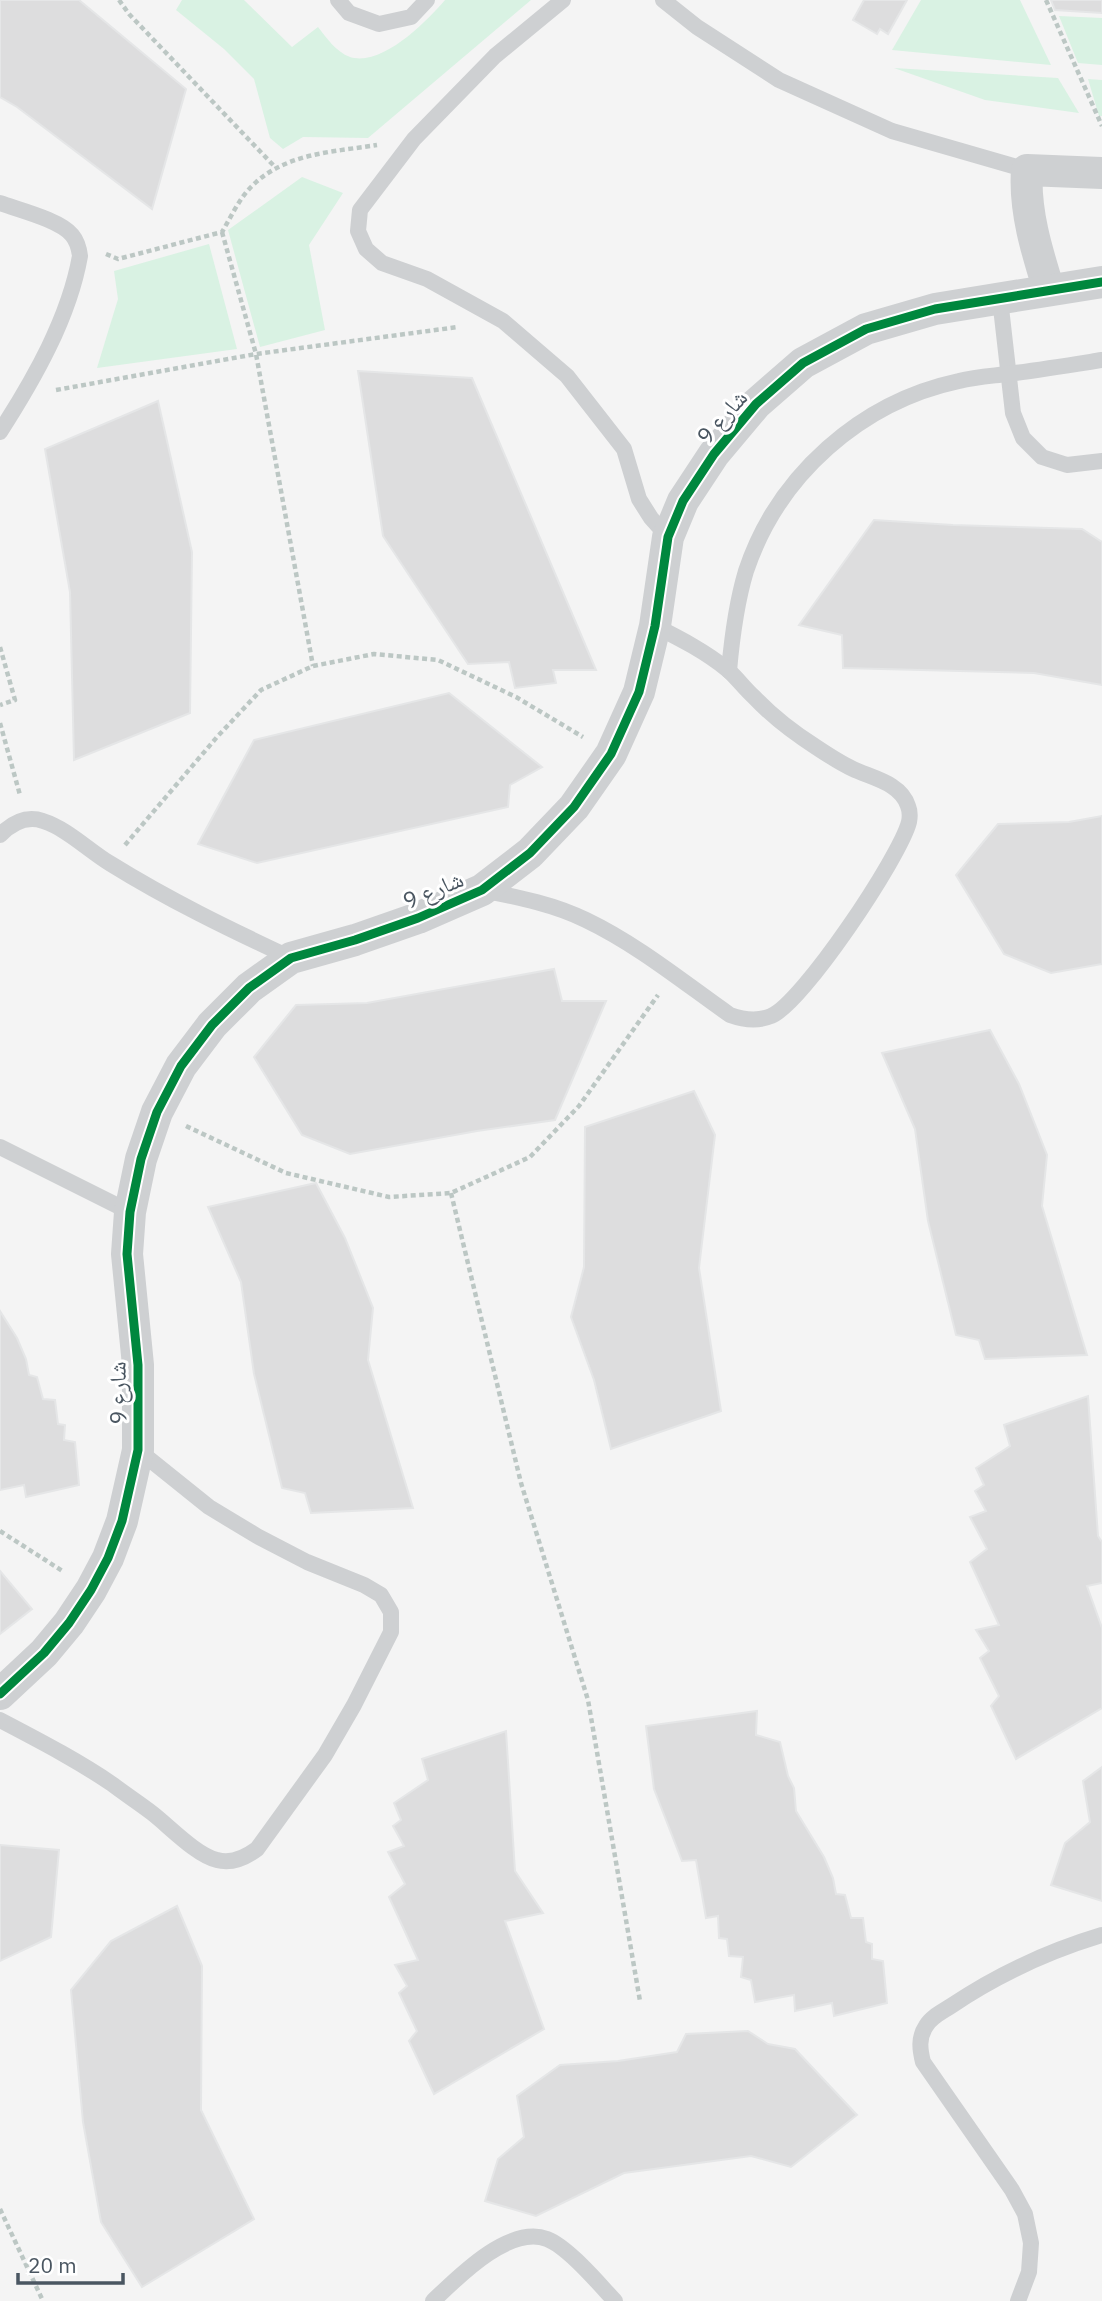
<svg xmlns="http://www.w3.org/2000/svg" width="1102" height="2301" viewBox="0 0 1102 2301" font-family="'IBM Plex Sans','Noto Naskh Arabic',sans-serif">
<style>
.green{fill:#d9f2e3}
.building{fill:#ddddde;stroke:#e5e6e7;stroke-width:2}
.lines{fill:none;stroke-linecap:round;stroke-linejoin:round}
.path{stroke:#bcc7c4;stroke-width:4.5;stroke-dasharray:5 3.5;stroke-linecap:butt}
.service{stroke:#ced0d2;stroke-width:16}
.minor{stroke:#ced0d2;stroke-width:32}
.cycleway-casing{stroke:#fff;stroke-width:13}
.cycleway{stroke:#00873e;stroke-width:9}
.labels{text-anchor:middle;stroke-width:6;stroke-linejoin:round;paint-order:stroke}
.street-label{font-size:23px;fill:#4a5661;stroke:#fff}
</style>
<rect width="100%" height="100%" fill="#f4f4f4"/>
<g class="green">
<path d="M182,0h62l48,47 26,-20c8,10 18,25 32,30 32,10 76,-35 95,-57h86l-163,138 -65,-1 -20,12 -13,-11 -16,-59 -30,-30 -48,-39z"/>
<polygon points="921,0 1020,0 1051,65 892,50"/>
<polygon points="1059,16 1102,18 1102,65 1078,63"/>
<polygon points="894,68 1058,78 1079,113 985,100"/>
<polygon points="1088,79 1102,80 1102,116 1099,116"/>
<polygon points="302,177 343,193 309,245 325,330 260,347 228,230"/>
<polygon points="209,244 237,349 97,368 118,299 114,271"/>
</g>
<g class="building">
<polygon points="0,0 79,0 186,89 152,209 17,107 0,97"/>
<polygon points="864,0 907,0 888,34 880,29 877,34 853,20"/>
<polygon points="1051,0 1102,0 1102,13 1055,10"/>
<polygon points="358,371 472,378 596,670 553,670 556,683 515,688 509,662 468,664 383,536"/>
<polygon points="158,401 192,552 190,713 74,760 70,592 45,449"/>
<polygon points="874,520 953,525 1082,529 1102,542 1102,685 1034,673 843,668 842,635 799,625"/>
<polygon points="449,693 542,767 510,785 508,807 257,863 198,844 254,740"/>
<polygon points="1102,816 1102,964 1051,973 1004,954 956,875 998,824 1069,822"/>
<polygon points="554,969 562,1001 606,1001 555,1120 477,1131 350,1154 302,1135 254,1057 296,1005 367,1003"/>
<polygon points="990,1030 1019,1084 1047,1155 1042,1206 1087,1355 985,1359 979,1340 956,1335 928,1221 915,1129 882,1053"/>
<polygon points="694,1091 715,1135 699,1268 721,1411 611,1449 594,1380 571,1317 584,1267 585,1127"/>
<polygon points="316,1183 345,1238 373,1308 368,1360 413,1508 311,1513 305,1493 282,1488 254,1374 241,1282 208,1207"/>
<polygon points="0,1311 17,1338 26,1359 29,1375 37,1377 43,1399 55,1400 58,1424 65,1425 64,1440 75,1442 79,1485 26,1497 24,1485 0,1490"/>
<polygon points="1088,1396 1098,1536 1102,1542 1102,1583 1087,1586 1102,1628 1102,1708 1016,1759 991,1706 999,1696 980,1658 989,1651 976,1630 999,1625 970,1562 987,1549 970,1517 986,1511 975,1491 984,1485 976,1468 1010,1446 1004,1425"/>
<polygon points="0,1571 32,1609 0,1634"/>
<polygon points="757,1711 756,1735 780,1742 788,1776 794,1788 796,1811 824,1857 833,1878 836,1894 845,1895 851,1918 863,1918 866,1942 872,1944 872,1959 883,1961 887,2003 834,2016 832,2003 795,2011 794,1995 755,2002 751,1980 741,1977 743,1957 729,1956 727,1939 719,1938 718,1916 706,1918 696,1860 682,1861 654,1789 646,1726"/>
<polygon points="506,1731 515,1871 543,1913 505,1921 544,2029 434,2094 409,2041 417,2031 399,1993 407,1986 395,1965 418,1960 389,1897 405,1884 388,1852 404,1846 393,1826 401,1820 394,1803 428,1780 422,1759"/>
<polygon points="1102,1767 1102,1901 1051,1885 1065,1843 1090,1822 1083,1781"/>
<polygon points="0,1845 59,1850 51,1937 0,1961"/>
<polygon points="177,1906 202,1966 201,2110 254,2219 142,2287 101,2222 83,2122 71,1990 111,1941"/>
<polygon points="748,2031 768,2044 795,2049 857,2115 791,2167 751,2156 624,2173 536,2216 485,2201 498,2159 524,2137 517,2096 560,2065 618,2061 677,2052 686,2034"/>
</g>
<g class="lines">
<g class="path">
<polyline points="119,0 129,14 275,167"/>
<polyline points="1046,0 1102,126"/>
<polyline points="222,232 256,354 313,666"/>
<path d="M106,254l12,5 104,-27c9,-15 17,-33 29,-45 33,-34 82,-35 126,-42"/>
<polyline points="56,390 256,354 458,327"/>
<polyline points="0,647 15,700 0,705"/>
<polyline points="0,723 20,795"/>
<polyline points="125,845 217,737 261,690 313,666 374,654 438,660 516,697 583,737"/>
<polyline points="186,1126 286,1173 389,1197 451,1193 530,1157 579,1106 658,995"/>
<polyline points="451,1193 521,1483 588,1700 640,2001"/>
<polyline points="0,1531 64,1572"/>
<polyline points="0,2209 43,2301"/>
</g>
<g class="service">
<polyline points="338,0 349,13 379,24 411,17 427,0"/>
<polyline points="563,0 495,56 414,139 360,210 358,231 366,249 382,263 427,279 503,321 567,376 624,449 639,499 651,518 668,537"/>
<polyline points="663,0 697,27 779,80 892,131 1027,170"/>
<path d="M0,203c19,7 60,17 72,32 5,6 7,13 8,21 -11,62 -46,123 -80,176"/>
<polyline points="1000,299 1013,413 1023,438 1042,457 1067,465 1102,461"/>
<path d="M729,671c3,-34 7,-67 17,-100 32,-96 115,-169 213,-190 16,-4 32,-5 48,-7 32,-4 63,-9 95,-14"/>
<path d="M0,835c12,-12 26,-20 43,-14 25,8 46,30 68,43 58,36 118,65 180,94"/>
<path d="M482,890c35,7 72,14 104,30 52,25 97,62 144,95 14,5 27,7 41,1 31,-12 129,-159 138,-194 1,-5 1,-11 -1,-16 -7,-23 -36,-28 -55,-37 -13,-6 -25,-14 -37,-22 -22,-14 -44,-31 -62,-50 -9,-8 -17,-19 -26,-27 -22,-18 -47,-31 -73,-44"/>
<polyline points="0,1147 130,1212"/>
<path d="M0,1720c38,20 77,40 112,64 13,10 27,19 40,29 17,13 44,42 65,47 15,4 28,-2 40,-11l68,-94 29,-50 37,-73v-20l-10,-17 -17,-10 -57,-23 -50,-26 -48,-29 -71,-57"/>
<path d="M433,2301c26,-25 76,-76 114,-62 21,8 52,45 68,62"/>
<path d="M1018,2301l11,-29 2,-29 -6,-29 -13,-24 -89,-128c-3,-12 -5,-24 3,-36 5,-9 16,-14 25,-20 46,-31 98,-55 151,-71"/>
</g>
<g class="minor">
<path d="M1049,290c-12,-38 -25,-80 -22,-120l75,3"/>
<polyline points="0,1694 44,1653 69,1623 91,1590 108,1558 122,1521 138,1450 138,1365 127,1254 130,1212 141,1159 157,1112 181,1066 212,1025 249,988 291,958 355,940 418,918 482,890 530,853 574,807 611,754 639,692 655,626 668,537 683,501 714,454 756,404 803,363 866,329 935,309 1102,282"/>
</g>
<defs>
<polyline id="cycleway" points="0,1694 44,1653 69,1623 91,1590 108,1558 122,1521 138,1450 138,1365 127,1254 130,1212 141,1159 157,1112 181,1066 212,1025 249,988 291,958 355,940 418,918 482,890 530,853 574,807 611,754 639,692 655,626 668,537 683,501 714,454 756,404 803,363 866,329 935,309 1102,282"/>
</defs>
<use href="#cycleway" class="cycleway-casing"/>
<use href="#cycleway" class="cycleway"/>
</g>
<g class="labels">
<g class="street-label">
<text transform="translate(722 417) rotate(-49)" y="8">شارع 9</text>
<text transform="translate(433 890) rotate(-23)" y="8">شارع 9</text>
<text transform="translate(118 1393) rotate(-91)" y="8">شارع 9</text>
</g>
</g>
<path d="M18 2273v10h105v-10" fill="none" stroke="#4a5661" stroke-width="3.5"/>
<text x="28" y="2273" font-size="21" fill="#4a5661" stroke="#ffffff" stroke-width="5" paint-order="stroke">20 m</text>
</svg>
